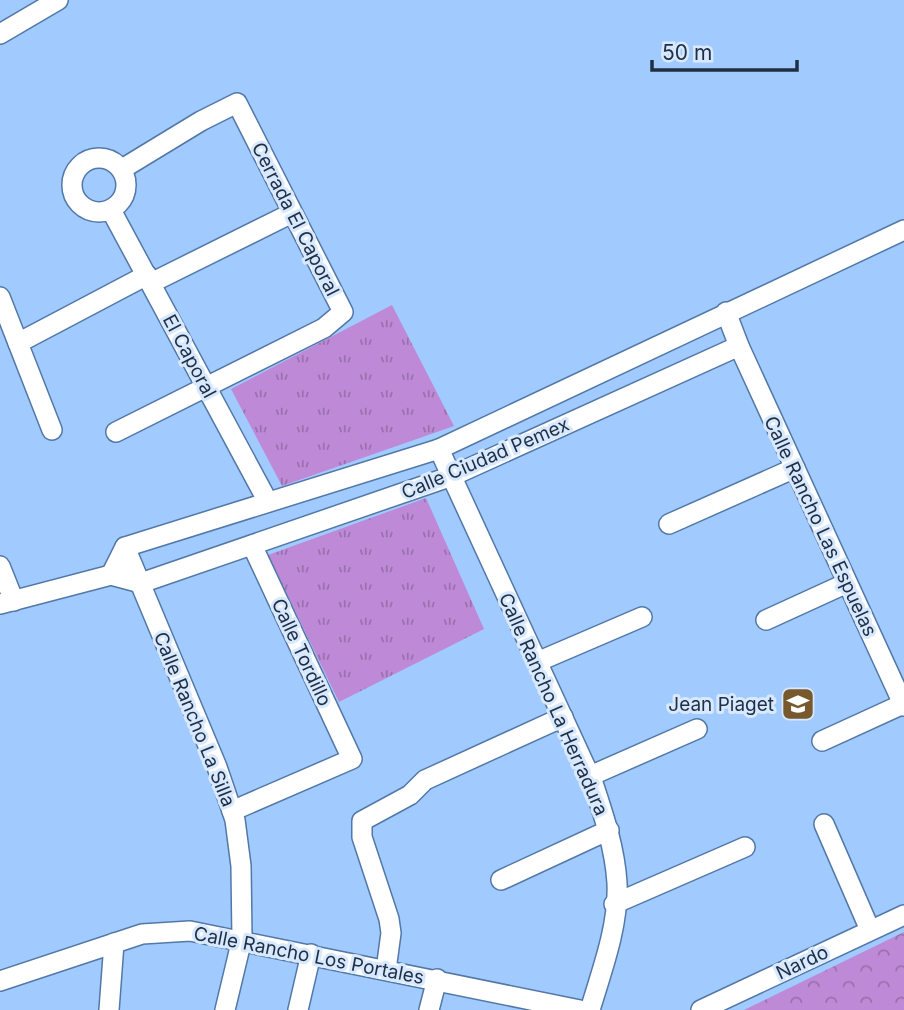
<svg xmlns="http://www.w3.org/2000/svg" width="904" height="1010" viewBox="0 0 904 1010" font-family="Inter,sans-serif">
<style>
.grass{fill:url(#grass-tufts)}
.park{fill:url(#park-crowns)}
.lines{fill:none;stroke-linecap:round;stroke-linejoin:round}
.minor-casing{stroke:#5278a8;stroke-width:22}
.minor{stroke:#fff;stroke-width:19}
.labels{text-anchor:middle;stroke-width:6;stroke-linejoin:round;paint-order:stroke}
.street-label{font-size:19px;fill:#1f2f43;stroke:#d8e9ff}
.poi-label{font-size:19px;fill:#1f2f43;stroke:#d8e9ff;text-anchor:end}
</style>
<defs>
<pattern id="grass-tufts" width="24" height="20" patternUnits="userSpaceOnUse" patternTransform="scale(1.75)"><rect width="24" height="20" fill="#be89d6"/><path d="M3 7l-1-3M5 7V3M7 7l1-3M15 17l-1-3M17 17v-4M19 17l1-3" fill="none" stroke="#9a70af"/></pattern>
<pattern id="park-crowns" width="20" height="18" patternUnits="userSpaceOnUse" patternTransform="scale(1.75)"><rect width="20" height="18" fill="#be89d6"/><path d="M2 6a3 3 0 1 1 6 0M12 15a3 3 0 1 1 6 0" fill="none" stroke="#9a70af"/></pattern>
</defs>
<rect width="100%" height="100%" fill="#a1cafe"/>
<g class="grass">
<polygon points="392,305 454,426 282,486 231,389"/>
<polygon points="426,498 484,629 339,702 268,555"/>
</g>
<polygon class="park" points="904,932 904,1010 744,1010"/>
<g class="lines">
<defs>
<g id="minor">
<polyline points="0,34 58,0"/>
<circle cx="99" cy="185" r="27"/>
<polyline points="111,210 268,502"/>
<polyline points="151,283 292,213"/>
<polyline points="0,297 52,430"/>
<polyline points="726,312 739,346 904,706"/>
<polyline points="18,343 147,275"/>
<polyline points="116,432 324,328 343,312 237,103 201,121 122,169"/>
<path d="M439,449l154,334c11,33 22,66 24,100 2,42 -15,87 -27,127"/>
<polyline points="669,524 795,468"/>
<polyline points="125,547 217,767 235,820 241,866 242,939 225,1010"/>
<polyline points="0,566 14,601"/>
<polyline points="111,575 125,547 439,449 904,230"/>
<polyline points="0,604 111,575 141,583 452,476 739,346"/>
<polyline points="766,620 847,583"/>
<polyline points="537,662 642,617"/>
<polyline points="822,741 903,704"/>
<polyline points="590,776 697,729"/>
<polyline points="232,811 352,759 252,545"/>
<polyline points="824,824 870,930"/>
<polyline points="501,880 609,830"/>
<polyline points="614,904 745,847"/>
<polyline points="386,970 391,933 389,919 362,837 362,821 410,795 425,780 563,717"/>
<polyline points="0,981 142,934 190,931 580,1010"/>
<polyline points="109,1010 114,943"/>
<polyline points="298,1010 311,954"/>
<polyline points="429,1010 437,979"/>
<polyline points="701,1010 904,915"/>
</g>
</defs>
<use href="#minor" class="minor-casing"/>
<use href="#minor" class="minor"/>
</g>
<defs>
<symbol id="school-square" viewBox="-11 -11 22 22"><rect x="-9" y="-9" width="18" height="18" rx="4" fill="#77592d" stroke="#d8e9ff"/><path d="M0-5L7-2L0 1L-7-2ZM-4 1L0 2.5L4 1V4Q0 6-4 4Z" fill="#fff"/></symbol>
</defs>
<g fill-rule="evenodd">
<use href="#school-square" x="779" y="685" width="38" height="38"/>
</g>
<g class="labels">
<g class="street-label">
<text transform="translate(296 219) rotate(63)" y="7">Cerrada El Caporal</text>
<text transform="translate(190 356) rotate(62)" y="7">El Caporal</text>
<text transform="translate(485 458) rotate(-23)" y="7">Calle Ciudad Pemex</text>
<text transform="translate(821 526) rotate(65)" y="7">Calle Rancho Las Espuelas</text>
<text transform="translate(302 652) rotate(65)" y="7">Calle Tordillo</text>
<text transform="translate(554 704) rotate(66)" y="7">Calle Rancho La Herradura</text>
<text transform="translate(195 719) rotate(68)" y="7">Calle Rancho La Silla</text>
<text transform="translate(309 955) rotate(11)" y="7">Calle Rancho Los Portales</text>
<text transform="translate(802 962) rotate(-25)" y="7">Nardo</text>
</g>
<g class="poi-label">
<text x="774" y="711">Jean Piaget</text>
</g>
</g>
<path d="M652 60v10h145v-10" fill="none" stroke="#1f2f43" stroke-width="3.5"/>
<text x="662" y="60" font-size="21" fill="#1f2f43" stroke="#d8e9ff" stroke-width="5" paint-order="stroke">50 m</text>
</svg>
